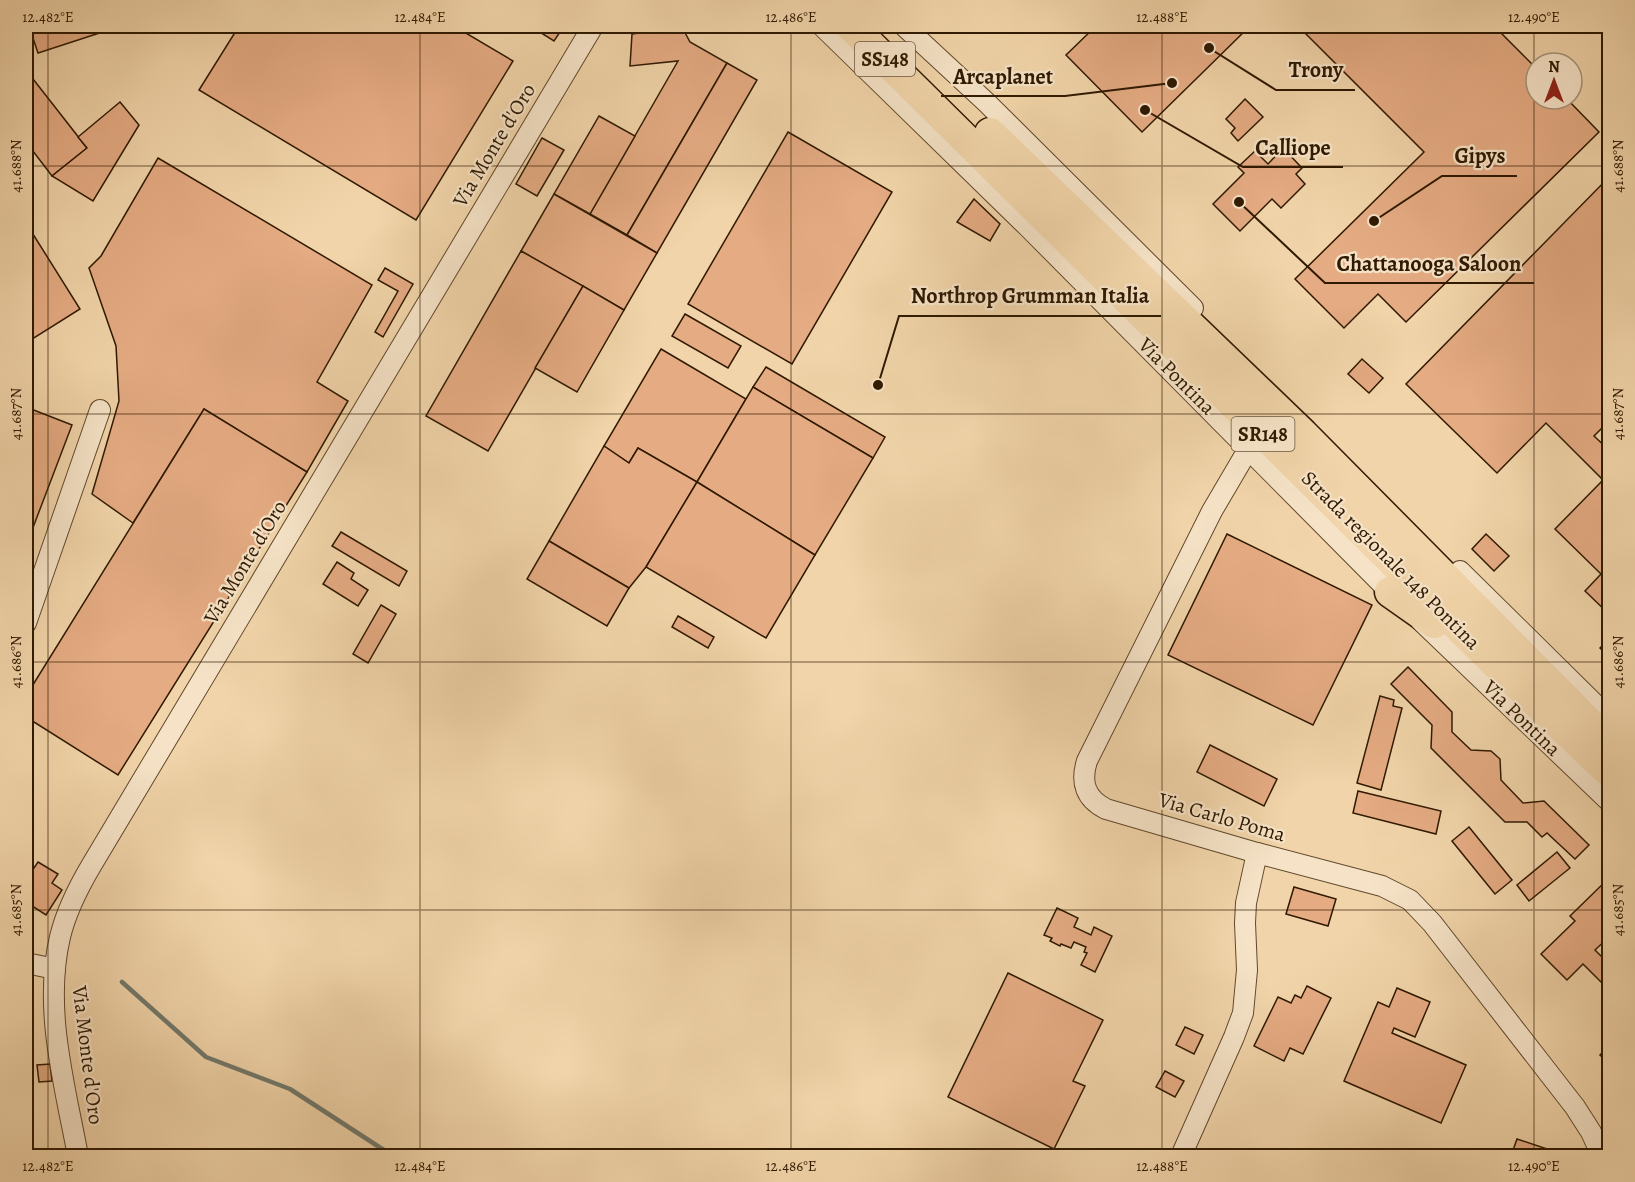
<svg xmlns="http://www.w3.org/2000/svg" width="1635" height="1182" viewBox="0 0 1635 1182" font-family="Alegreya,serif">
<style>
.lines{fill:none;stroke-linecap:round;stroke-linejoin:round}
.stream{stroke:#71786b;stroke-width:4.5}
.building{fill:#e5ab83;stroke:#2f1901;stroke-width:1.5}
.minor-casing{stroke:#60482b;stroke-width:22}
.highway-casing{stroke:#2f1901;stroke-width:33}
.minor{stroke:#f6e3c7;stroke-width:20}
.highway{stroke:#f1d4a9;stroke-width:30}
.ticks{fill:none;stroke:#2f1901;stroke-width:1.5;stroke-opacity:0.45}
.labels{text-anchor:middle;stroke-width:4.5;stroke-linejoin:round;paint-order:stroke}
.shield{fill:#f6e3c7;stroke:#6b563c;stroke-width:1.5}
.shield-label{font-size:20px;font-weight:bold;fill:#2f1901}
.street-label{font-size:21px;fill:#2f1901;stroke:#f6e3c7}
.leader{fill:none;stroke:#2f1901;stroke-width:2}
.callout-dot{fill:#2f1901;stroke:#f6e3c7;stroke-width:2}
.callout-label{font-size:22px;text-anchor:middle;font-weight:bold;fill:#2f1901;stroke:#f6e3c7;stroke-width:4.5;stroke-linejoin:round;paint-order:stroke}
.neatline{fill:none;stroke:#2f1901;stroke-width:2}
.ticks-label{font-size:15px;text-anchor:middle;fill:#2f1901}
</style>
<rect width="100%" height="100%" fill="#f1d4a9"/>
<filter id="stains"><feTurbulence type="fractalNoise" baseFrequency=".00333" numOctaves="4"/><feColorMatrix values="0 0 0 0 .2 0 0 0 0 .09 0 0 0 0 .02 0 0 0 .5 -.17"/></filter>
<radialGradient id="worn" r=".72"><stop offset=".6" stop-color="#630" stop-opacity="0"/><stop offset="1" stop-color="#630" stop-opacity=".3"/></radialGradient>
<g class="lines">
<polyline class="stream" points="122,982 206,1057 290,1089 393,1156"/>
</g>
<g class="building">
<polygon points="29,26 121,26 38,53"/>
<polygon points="239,26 454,26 513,61 416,220 199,90"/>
<polygon points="530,26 564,26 554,41"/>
<polygon points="1096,26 1250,26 1142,132 1066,55"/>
<polygon points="1298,26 1494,26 1536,68 1536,99 1567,99 1599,132 1406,322 1378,294 1344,328 1295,279 1424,152"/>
<polygon points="682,27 690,42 727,63 627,235 590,214 678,61 630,66 632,34"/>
<polygon points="727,63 757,80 657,253 627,235"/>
<polygon points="26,70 87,148 52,176 26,142"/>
<polygon points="1245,99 1263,117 1238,141 1231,133 1235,128 1226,119"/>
<polygon points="120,102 139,125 93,201 52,176 87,148 78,137"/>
<polygon points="599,116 635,136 590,214 554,194"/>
<polygon points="788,132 892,192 792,364 688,304"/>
<polygon points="542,138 564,150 537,196 516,184"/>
<polygon points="1283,148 1302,168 1296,174 1305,184 1281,208 1272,199 1240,231 1213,204 1244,173 1238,167 1255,151 1268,164"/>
<polygon points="158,158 372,285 317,382 348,401 307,472 204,409 133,523 92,494 119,401 116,346 89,268 101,256"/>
<polygon points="1610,176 1610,420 1594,436 1610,451 1610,615 1585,591 1601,574 1555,529 1603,480 1546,423 1497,473 1406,384"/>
<polygon points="554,194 657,253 624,310 521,251"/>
<polygon points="974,199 1000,224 990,241 957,222"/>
<polygon points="26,223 80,309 26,343"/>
<polygon points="521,251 583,286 488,451 426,416"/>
<polygon points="385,268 413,284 383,337 375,332 398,291 378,280"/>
<polygon points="583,286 624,310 577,392 535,368"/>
<polygon points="685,314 741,346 728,368 672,336"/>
<polygon points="661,349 746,399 697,482 638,448 629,463 604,446"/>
<polygon points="1362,359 1383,378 1369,393 1348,374"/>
<polygon points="766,367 885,437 873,458 753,387"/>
<polygon points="753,387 873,458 815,555 697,482"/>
<polygon points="26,407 72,425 26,546"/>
<polygon points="204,409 307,472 118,775 26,717 26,696"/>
<polygon points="604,446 629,463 638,448 697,482 646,567 629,588 549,541"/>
<polygon points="697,482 815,555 766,638 646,567"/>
<polygon points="341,532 407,571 399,586 332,546"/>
<polygon points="1227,534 1372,605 1313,725 1168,655"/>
<polygon points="1486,534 1509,556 1494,571 1472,549"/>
<polygon points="549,541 629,588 607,626 527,579"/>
<polygon points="337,562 354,573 351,579 368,590 358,606 323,584"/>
<polygon points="381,605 396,614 368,663 353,654"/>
<polygon points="678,616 714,637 708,648 672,627"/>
<polygon points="1610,638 1610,658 1600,648"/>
<polygon points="1408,667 1452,712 1452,732 1471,750 1491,751 1500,759 1501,780 1523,803 1544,801 1589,845 1575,859 1547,833 1542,837 1527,822 1505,822 1431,748 1432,725 1391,684"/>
<polygon points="1380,696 1394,700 1393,706 1402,708 1381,790 1357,783"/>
<polygon points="1210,745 1277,779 1264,806 1197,772"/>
<polygon points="1358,791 1441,811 1436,834 1353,813"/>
<polygon points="1469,827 1512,880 1495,894 1452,841"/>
<polygon points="1557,852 1570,868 1529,901 1517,885"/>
<polygon points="38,862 58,874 52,883 62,890 46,915 26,902 26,867 32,871"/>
<polygon points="1610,877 1610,936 1595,950 1603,958 1605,956 1610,961 1610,991 1583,964 1567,980 1541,954 1575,921 1570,916"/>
<polygon points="1294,887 1336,899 1328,926 1286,914"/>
<polygon points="1057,908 1078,918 1074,927 1091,935 1094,927 1112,936 1095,972 1081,965 1087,953 1084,952 1086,947 1074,942 1071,948 1061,944 1060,946 1050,941 1052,938 1044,935"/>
<polygon points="1008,973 1103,1020 1073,1081 1085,1086 1054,1149 948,1097"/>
<polygon points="1307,986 1331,998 1303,1054 1290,1048 1284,1061 1254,1046 1278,997 1291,1003 1295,995 1301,998"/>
<polygon points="1397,988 1430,1002 1415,1037 1394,1028 1392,1033 1466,1065 1441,1123 1344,1081 1378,1002 1389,1007"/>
<polygon points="1185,1027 1203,1035 1194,1054 1176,1045"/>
<polygon points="1610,1045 1610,1065 1600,1055"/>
<polygon points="50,1064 52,1081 39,1082 37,1065"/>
<polygon points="1165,1071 1184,1081 1175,1097 1156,1087"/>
<polygon points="1517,1139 1568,1156 1511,1156"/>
</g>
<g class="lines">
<defs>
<g id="minor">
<polyline points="822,26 1029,228 1398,600"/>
<polyline points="904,26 987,103 1193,308"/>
<path d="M1249,448l-37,63 -125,250c-7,22 -1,38 19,48l151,44 125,33 28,14 22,23 143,184 16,25 11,24"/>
<polyline points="1460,571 1610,719"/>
<polyline points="1420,620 1610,802"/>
<polyline points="26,623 100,410"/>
<polyline points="26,963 55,969"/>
<path d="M78,1156c-13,-70 -35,-147 -18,-219 6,-25 18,-49 31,-71l502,-840"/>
<polyline points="1181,1156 1234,1037 1243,1013 1247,970 1245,923 1246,903 1257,853"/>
</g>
<g id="highway">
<polyline points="851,26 1505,673 1610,773"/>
<polyline points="990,133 1303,434 1610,744"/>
<polyline points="1390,592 1434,623"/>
</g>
</defs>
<use href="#minor" class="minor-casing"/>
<use href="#highway" class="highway-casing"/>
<use href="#minor" class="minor"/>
<use href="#highway" class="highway"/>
</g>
<path class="ticks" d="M48,26v1130M420,26v1130M791,26v1130M1162,26v1130M1534,26v1130M26,166h1584M26,414h1584M26,662h1584M26,910h1584"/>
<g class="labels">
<g class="shield">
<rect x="855" y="42" width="60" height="34" rx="4.5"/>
<rect x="1231.5" y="417" width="63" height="34" rx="4.5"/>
</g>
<g class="shield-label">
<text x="885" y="66">SS148</text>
<text x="1263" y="441">SR148</text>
</g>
<g class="street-label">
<text transform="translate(494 145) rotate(-59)" y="7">Via Monte d'Oro</text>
<text transform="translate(1177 376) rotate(45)" y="7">Via Pontina</text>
<text transform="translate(1391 560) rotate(45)" y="7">Strada regionale 148 Pontina</text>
<text transform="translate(245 562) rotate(-59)" y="7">Via Monte d'Oro</text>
<text transform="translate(1522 718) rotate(44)" y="7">Via Pontina</text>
<text transform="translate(1222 817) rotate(16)" y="7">Via Carlo Poma</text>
<text transform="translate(88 1055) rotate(83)" y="7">Via Monte d'Oro</text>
</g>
</g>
<path class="leader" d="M1209 48L1276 90H1355M1172 83L1065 96H941M1145 110L1243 167H1343M1374 221L1442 176H1517M1239 202L1325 283H1534M878 385L899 316H1161"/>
<g class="callout-dot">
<circle cx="1209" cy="48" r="6"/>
<circle cx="1172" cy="83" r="6"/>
<circle cx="1145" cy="110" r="6"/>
<circle cx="1374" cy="221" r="6"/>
<circle cx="1239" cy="202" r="6"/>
<circle cx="878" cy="385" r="6"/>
</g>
<g class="callout-label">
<text x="1316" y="77">Trony</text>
<text x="1003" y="84">Arcaplanet</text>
<text x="1293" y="155">Calliope</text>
<text x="1480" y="163">Gipys</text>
<text x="1429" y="271">Chattanooga Saloon</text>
<text x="1030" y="303">Northrop Grumman Italia</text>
</g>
<rect width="1635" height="1182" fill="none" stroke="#f1d4a9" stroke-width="66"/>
<g transform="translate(1554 81)"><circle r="28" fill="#f6e3c7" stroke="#a69278" stroke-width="1.5"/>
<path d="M0-4.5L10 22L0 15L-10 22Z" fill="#8f2418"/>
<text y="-9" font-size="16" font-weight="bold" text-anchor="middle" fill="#2f1901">N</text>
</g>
<rect x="33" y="33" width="1569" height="1116" class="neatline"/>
<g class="ticks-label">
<text x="48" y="22">12.482°E</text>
<text x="420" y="22">12.484°E</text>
<text x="791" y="22">12.486°E</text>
<text x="1162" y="22">12.488°E</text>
<text x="1534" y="22">12.490°E</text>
<text transform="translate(16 166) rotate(-90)" y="5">41.688°N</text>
<text transform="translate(1618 166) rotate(-90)" y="5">41.688°N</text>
<text transform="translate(16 414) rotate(-90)" y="5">41.687°N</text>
<text transform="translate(1618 414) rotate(-90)" y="5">41.687°N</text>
<text transform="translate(16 662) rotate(-90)" y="5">41.686°N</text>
<text transform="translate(1618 662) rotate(-90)" y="5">41.686°N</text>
<text transform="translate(16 910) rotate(-90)" y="5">41.685°N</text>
<text transform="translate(1618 910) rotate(-90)" y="5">41.685°N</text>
<text x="48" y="1171">12.482°E</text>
<text x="420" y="1171">12.484°E</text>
<text x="791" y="1171">12.486°E</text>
<text x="1162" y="1171">12.488°E</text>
<text x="1534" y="1171">12.490°E</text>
</g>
<rect width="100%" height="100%" filter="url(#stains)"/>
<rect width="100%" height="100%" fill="url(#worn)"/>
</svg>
